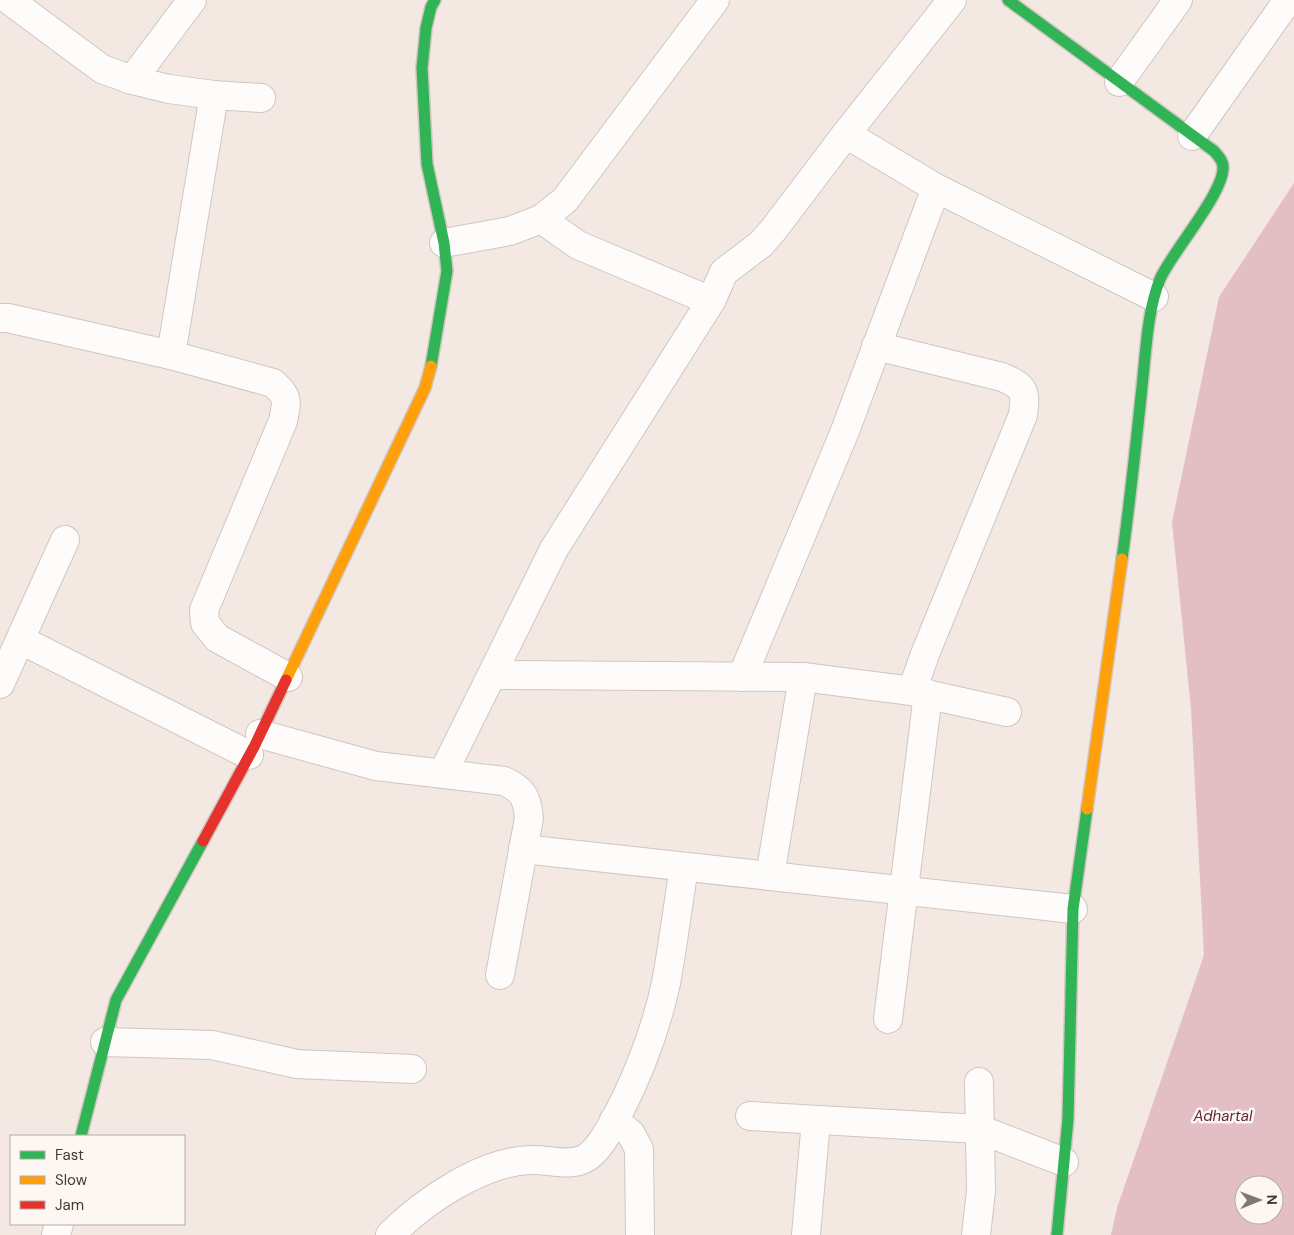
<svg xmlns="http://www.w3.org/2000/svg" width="1294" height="1235" viewBox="0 0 1294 1235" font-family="'DM Sans',sans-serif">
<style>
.water{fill:#e3bfc5;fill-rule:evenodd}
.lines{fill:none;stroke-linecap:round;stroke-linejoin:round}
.street-casing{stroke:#d0c6c0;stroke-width:30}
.fast-casing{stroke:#d0c6c0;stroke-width:14}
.slow-casing{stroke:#d0c6c0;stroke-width:14}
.jam-casing{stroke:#d0c6c0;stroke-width:14}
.street{stroke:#fdfcfb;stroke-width:28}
.fast{stroke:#30b455;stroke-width:11}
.slow{stroke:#ff9f0a;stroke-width:11}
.jam{stroke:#e5322d;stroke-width:11}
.labels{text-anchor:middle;stroke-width:5;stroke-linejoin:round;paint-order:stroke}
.water-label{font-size:15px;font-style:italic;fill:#5f2538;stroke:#fdf7f4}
</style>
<rect width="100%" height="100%" fill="#f4e8e2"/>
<path class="water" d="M1294,183v1052h-183l6,-27 87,-253 -13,-246 -19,-187 47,-225zM1244,1185h30v30h-30z"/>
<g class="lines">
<defs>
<g id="street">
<polyline points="9,0 102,69 132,80 169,89 214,95 261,98"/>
<polyline points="132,80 192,0"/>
<polyline points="1119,82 1178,0"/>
<polyline points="846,134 936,188 1154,297"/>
<polyline points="1192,136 1288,0"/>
<polyline points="541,219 578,245 711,301"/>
<polyline points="444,243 510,231 541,219 565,200 715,0"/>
<path d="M0,318h8l163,37 102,28c16,14 14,18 10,38l-79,189 1,13 12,15 71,39"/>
<path d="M876,346l126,31c23,10 24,14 21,38l-98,239 -13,37"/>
<polyline points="171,355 214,95"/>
<polyline points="21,640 249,755"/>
<polyline points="492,675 803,677 912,691 1007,712"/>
<polyline points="742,677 845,431 936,188"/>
<polyline points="0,684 65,540"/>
<path d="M260,734l116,32 128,15c19,9 23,16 25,37l-29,157"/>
<polyline points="443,773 554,549 711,301 724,272 761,244 774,229 846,134 952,0"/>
<polyline points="523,849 1073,909"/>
<polyline points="770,876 803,677"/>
<polyline points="888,1019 928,694"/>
<polyline points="105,1042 212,1045 297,1064 412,1069"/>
<polyline points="750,1116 979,1129 1064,1162"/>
<polyline points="614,1120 631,1134 639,1149 640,1235"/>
<polyline points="56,1235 59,1224"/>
<path d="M390,1235c33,-33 92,-74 141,-75 16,-1 37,7 53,-1 14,-7 24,-27 32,-41 22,-42 40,-89 50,-135 7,-38 12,-78 18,-116"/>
<polyline points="806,1235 816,1120"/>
<polyline points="976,1235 981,1191 979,1082"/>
</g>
<g id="fast">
<path d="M1008,0l206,151c4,5 9,9 9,16 1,26 -51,85 -63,112 -13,33 -14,72 -18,108 -6,57 -12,115 -20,172"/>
<polyline points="431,366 447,271 444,243 427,164 422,68 426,28 431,7 435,0"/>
<polyline points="81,1136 116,1000 203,841"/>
<polyline points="1057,1235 1068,1119 1073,909 1087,809"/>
</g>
<g id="slow">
<polyline points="286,680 425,388 431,366"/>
<polyline points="1087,809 1122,559"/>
</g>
<polyline id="jam" points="203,841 255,745 286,680"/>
</defs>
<use href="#street" class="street-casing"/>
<use href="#fast" class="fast-casing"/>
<use href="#slow" class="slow-casing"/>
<use href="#jam" class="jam-casing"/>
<use href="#street" class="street"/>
<use href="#fast" class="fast"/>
<use href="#slow" class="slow"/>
<use href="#jam" class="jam"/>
</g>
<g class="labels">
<g class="water-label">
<text x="1223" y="1121">Adhartal</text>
</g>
</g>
<rect x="10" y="1135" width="175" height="90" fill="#fdf7f4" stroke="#b3aba7"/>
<rect x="20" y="1151" width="25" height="8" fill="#30b455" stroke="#b3aba7"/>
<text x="55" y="1160" font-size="15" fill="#443a34">Fast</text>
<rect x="20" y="1176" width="25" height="8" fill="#ff9f0a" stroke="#b3aba7"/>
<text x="55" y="1185" font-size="15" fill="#443a34">Slow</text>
<rect x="20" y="1201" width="25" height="8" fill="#e5322d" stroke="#b3aba7"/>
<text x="55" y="1210" font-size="15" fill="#443a34">Jam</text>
<g transform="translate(1259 1200) rotate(89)"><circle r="24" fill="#fdf7f4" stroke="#b3aba7"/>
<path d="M0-4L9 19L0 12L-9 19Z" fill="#827771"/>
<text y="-8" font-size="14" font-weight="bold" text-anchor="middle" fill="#443a34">N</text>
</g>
</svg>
